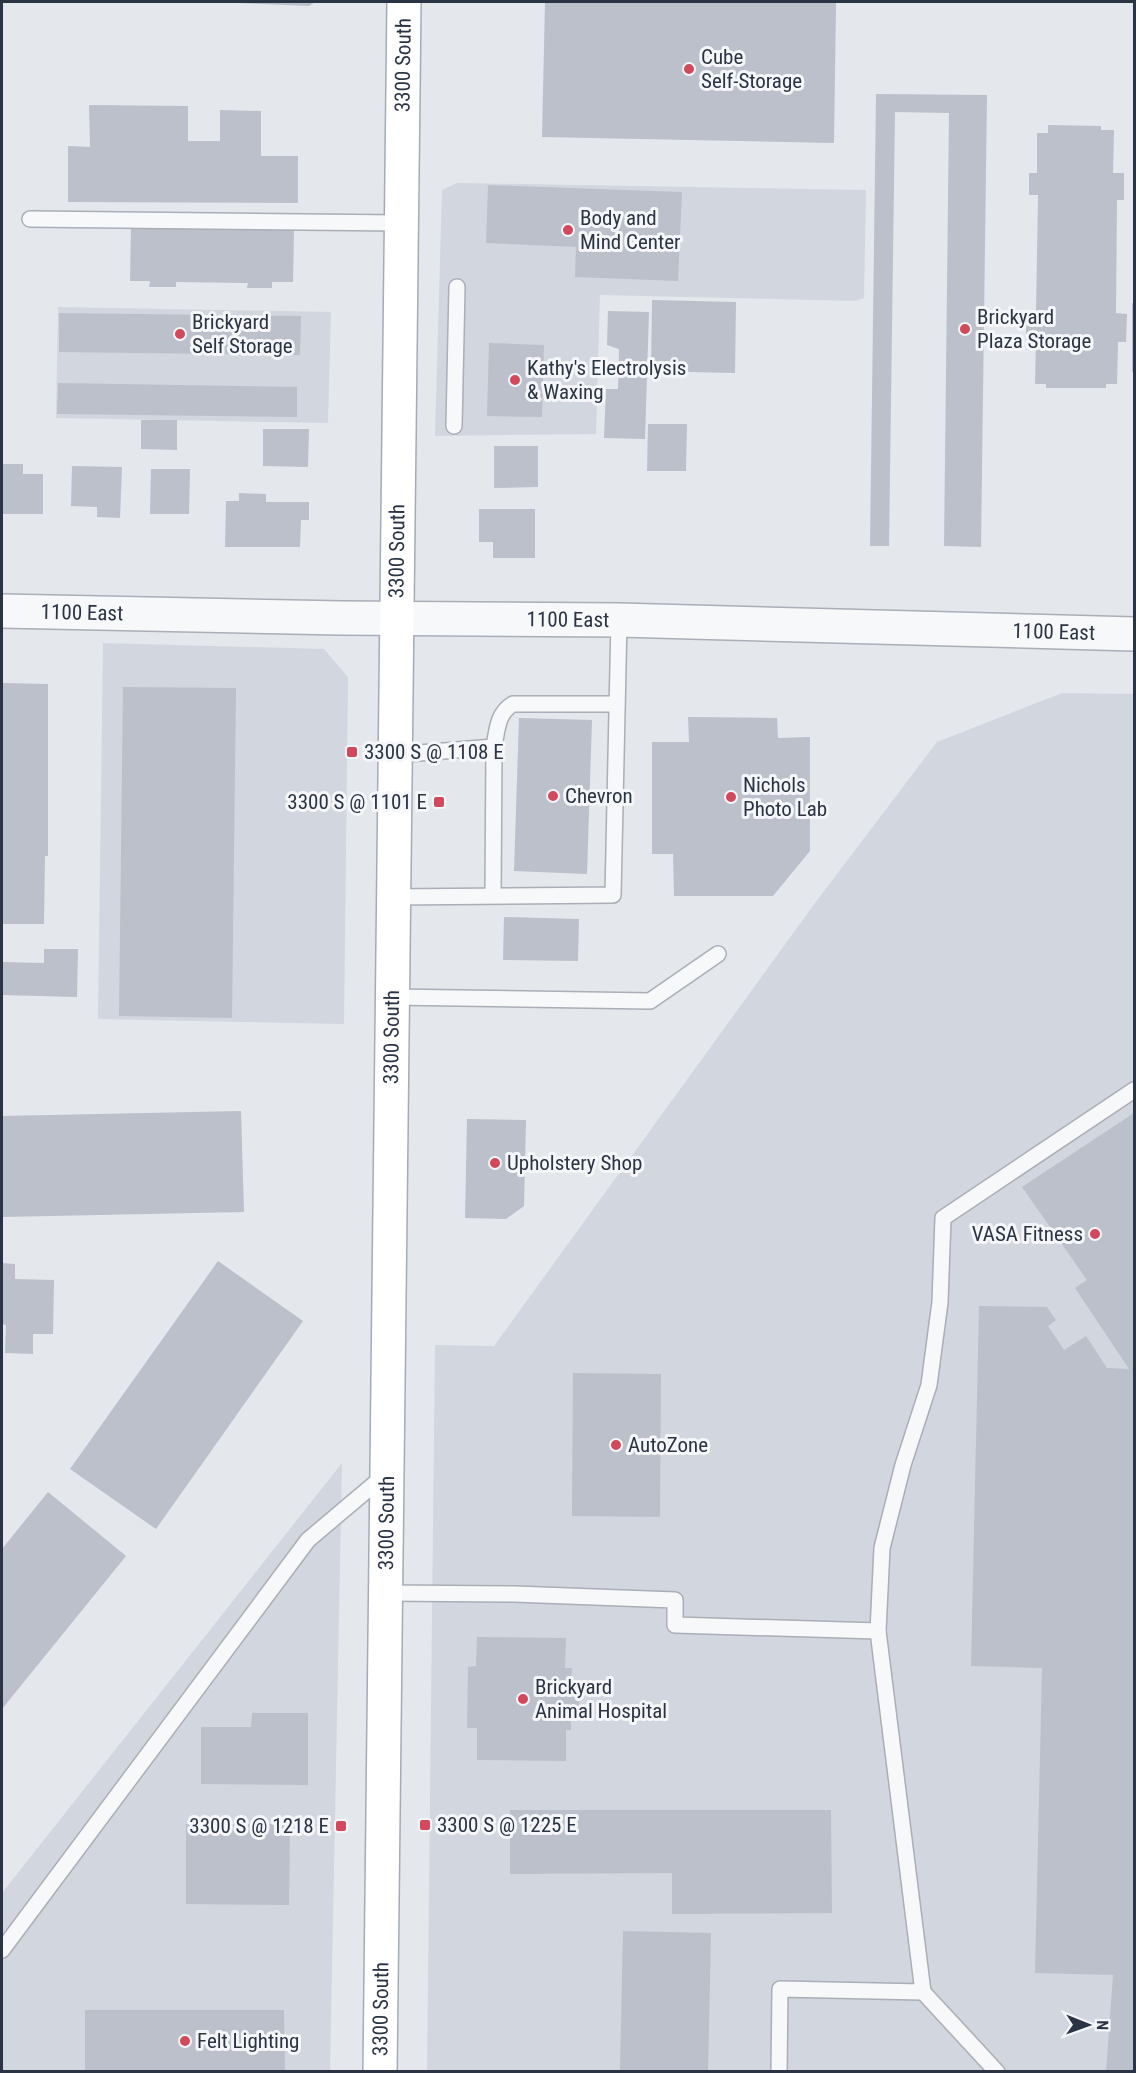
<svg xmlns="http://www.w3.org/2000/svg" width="1136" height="2073" viewBox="0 0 1136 2073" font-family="'Roboto Condensed',sans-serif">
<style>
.built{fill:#d2d6de}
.building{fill:#bbc0ca}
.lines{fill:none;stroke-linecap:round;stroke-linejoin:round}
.service-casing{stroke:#a9aeb7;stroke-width:18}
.tertiary-casing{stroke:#a9aeb7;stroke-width:36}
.primary-casing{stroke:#a3abb8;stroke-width:36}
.service{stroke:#f7f8fa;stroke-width:15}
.tertiary{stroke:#f7f8fa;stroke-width:33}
.primary{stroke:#fff;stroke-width:33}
.poi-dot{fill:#d1495b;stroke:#f4f6f9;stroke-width:2}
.labels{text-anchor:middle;stroke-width:6;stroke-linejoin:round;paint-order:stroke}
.poi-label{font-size:21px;fill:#2b3445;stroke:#f4f6f9;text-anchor:start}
.street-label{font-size:21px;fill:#2b3445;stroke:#f4f6f9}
</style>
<rect width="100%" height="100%" fill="#e4e7ec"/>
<g class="built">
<polygon points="457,183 866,190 864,298 855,301 600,295 596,434 435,436 442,190"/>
<polygon points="58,307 331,312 328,423 56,418"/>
<polygon points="103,643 324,649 348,677 344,1024 98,1019"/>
<polygon points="1062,693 1134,694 1134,2071 427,2072 435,1345 494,1346 815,903 937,742"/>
<polygon points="342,1463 330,2071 2,2071 2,1893"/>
</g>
<g class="building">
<polygon points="239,2 315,2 309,6 239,3"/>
<polygon points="545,2 836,2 834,143 542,137"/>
<polygon points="876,94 987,95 981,547 944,546 949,113 895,112 889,546 870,546"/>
<polygon points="89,105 188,106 188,141 220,141 220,110 261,111 261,156 298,156 298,203 68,202 68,146 90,147"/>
<polygon points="1048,125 1101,126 1101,130 1114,130 1113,173 1124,173 1124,200 1117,200 1116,313 1127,314 1126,342 1118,342 1117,384 1106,384 1106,388 1046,388 1046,384 1035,384 1036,340 1026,340 1026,315 1036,314 1038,195 1029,195 1029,173 1037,173 1037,133 1048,133"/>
<polygon points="488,185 682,192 678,281 575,277 576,247 486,243"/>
<polygon points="131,227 294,230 293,282 272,282 272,288 247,288 248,283 176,282 176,287 149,287 150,281 130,281"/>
<polygon points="652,300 736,302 735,373 651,371"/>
<rect x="1132" y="303" width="2" height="69"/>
<polygon points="608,311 649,312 645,439 604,438 606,389 618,389 619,349 607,345"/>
<polygon points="59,313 301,316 300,355 59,352"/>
<polygon points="489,343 544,345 542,417 487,416"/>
<polygon points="58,383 297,387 297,417 57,414"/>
<polygon points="141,420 177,420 177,450 141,449"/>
<polygon points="648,424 687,424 686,471 647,471"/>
<polygon points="263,429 309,429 308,467 263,466"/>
<polygon points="494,446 538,446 538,487 494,488"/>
<polygon points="2,464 23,464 23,474 43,474 43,514 2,514"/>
<polygon points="72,466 122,467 120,518 97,517 97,507 71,506"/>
<polygon points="151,469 190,469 189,514 150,514"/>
<polygon points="239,493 266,494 266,502 309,502 309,520 301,520 300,547 225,547 226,501 239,501"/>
<polygon points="479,509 535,509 535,558 493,558 493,542 479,542"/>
<polygon points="2,683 48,684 48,856 45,856 44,924 2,924"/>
<polygon points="123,687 236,688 232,1018 119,1016"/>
<polygon points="688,717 777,718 778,738 810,737 810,851 773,896 674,896 673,854 652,854 652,742 689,742"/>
<polygon points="519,718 592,720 587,874 514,871"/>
<polygon points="504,917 579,919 578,961 503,960"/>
<polygon points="44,949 78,949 77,997 2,995 2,962 44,963"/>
<polygon points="241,1111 244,1212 2,1217 2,1116"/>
<polygon points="1134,1113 1134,2072 1106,2072 1113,1975 1035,1973 1042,1668 971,1666 979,1306 1047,1307 1056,1320 1048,1326 1064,1350 1086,1336 1107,1368 1129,1369 1075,1288 1087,1280 1022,1187"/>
<polygon points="467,1119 526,1120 524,1206 506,1219 465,1218"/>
<polygon points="218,1261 303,1321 156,1529 70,1469"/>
<polygon points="2,1263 15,1264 15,1279 54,1280 53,1334 33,1334 33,1354 5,1353 6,1325 2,1324"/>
<polygon points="573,1373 661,1374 660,1517 572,1516"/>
<polygon points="48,1492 126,1556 2,1709 2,1549"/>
<polygon points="477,1637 566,1638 565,1668 572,1668 571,1680 580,1680 579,1717 571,1717 571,1730 566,1730 566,1761 477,1760 477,1728 467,1728 468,1667 476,1666"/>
<polygon points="252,1713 308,1713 308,1785 201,1784 201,1727 251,1727"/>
<polygon points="510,1810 831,1810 832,1913 672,1914 672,1873 510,1874"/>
<polygon points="186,1824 290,1824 289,1905 186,1904"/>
<polygon points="623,1931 711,1933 708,2072 620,2072"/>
<polygon points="85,2010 284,2010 285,2072 85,2072"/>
</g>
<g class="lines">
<defs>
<g id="service">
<polyline points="30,219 401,223"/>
<polyline points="454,426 457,287"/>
<path d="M494,747c3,-16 3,-34 19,-43h104"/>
<polyline points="394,755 494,747 493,895"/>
<polyline points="392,897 613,895 619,620"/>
<polyline points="391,997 650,1001 718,954"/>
<polyline points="384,1593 514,1594 675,1600 675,1625 878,1631 882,1548 903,1465 929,1385 940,1302 943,1218 1134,1090"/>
<polyline points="2,1950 308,1540 385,1475"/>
<polyline points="923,1992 997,2072"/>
<polyline points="779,2072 780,1989 923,1992 878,1631"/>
</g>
<g id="tertiary">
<path id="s1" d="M2,611l339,7 278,2 515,14"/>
</g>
<g id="primary">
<path id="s2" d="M380,2072c9,-690 14,-1381 24,-2070"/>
</g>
</defs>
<use href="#service" class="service-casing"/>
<use href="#tertiary" class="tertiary-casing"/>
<use href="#primary" class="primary-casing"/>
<use href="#service" class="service"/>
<use href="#tertiary" class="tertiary"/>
<use href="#primary" class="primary"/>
</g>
<g class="poi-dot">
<circle cx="689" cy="69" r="6"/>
<circle cx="568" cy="230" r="6"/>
<circle cx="965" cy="329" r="6"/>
<circle cx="180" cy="334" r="6"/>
<circle cx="515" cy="380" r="6"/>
<rect x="346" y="746" width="12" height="12" rx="3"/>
<circle cx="553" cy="796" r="6"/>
<circle cx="731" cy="797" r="6"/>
<rect x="433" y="796" width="12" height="12" rx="3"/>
<circle cx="495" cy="1163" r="6"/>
<circle cx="1095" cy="1234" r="6"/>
<circle cx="616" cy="1445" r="6"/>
<circle cx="523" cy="1699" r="6"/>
<rect x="419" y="1819" width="12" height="12" rx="3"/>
<rect x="335" y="1820" width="12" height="12" rx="3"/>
<circle cx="185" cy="2041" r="6"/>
</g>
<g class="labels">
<g class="poi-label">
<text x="701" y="64">Cube<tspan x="701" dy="24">Self-Storage</tspan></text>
<text x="580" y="225">Body and<tspan x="580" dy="24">Mind Center</tspan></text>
<text x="977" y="324">Brickyard<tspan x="977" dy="24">Plaza Storage</tspan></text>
<text x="192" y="329">Brickyard<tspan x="192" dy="24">Self Storage</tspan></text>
<text x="527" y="375">Kathy's Electrolysis<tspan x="527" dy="24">&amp; Waxing</tspan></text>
<text x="364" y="759">3300 S @ 1108 E</text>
<text x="743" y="792">Nichols<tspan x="743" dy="24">Photo Lab</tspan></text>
<text x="565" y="803">Chevron</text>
<text x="427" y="809" text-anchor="end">3300 S @ 1101 E</text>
<text x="507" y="1170">Upholstery Shop</text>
<text x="1083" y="1241" text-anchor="end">VASA Fitness</text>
<text x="628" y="1452">AutoZone</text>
<text x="535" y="1694">Brickyard<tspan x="535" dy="24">Animal Hospital</tspan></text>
<text x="437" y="1832">3300 S @ 1225 E</text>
<text x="329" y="1833" text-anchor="end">3300 S @ 1218 E</text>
<text x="197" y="2048">Felt Lighting</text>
</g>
<g class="street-label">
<text dy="7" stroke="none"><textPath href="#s2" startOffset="2007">3300 South</textPath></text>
<text dy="7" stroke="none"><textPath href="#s2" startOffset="1521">3300 South</textPath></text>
<text dy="7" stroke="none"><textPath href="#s1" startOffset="80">1100 East</textPath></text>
<text dy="7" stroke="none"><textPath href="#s1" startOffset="566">1100 East</textPath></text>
<text dy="7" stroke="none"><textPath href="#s1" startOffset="1052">1100 East</textPath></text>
<text dy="7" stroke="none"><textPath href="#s2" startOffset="1035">3300 South</textPath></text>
<text dy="7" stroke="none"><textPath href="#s2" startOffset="549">3300 South</textPath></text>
<text dy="7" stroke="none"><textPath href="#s2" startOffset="63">3300 South</textPath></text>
</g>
</g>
<rect width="1136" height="2073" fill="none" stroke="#2b3445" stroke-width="6"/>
<g transform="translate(1088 2025) rotate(91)" stroke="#f4f6f9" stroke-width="4.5" paint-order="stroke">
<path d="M0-4.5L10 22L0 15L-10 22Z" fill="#2b3445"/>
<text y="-9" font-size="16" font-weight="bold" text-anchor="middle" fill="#2b3445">N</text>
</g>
</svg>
